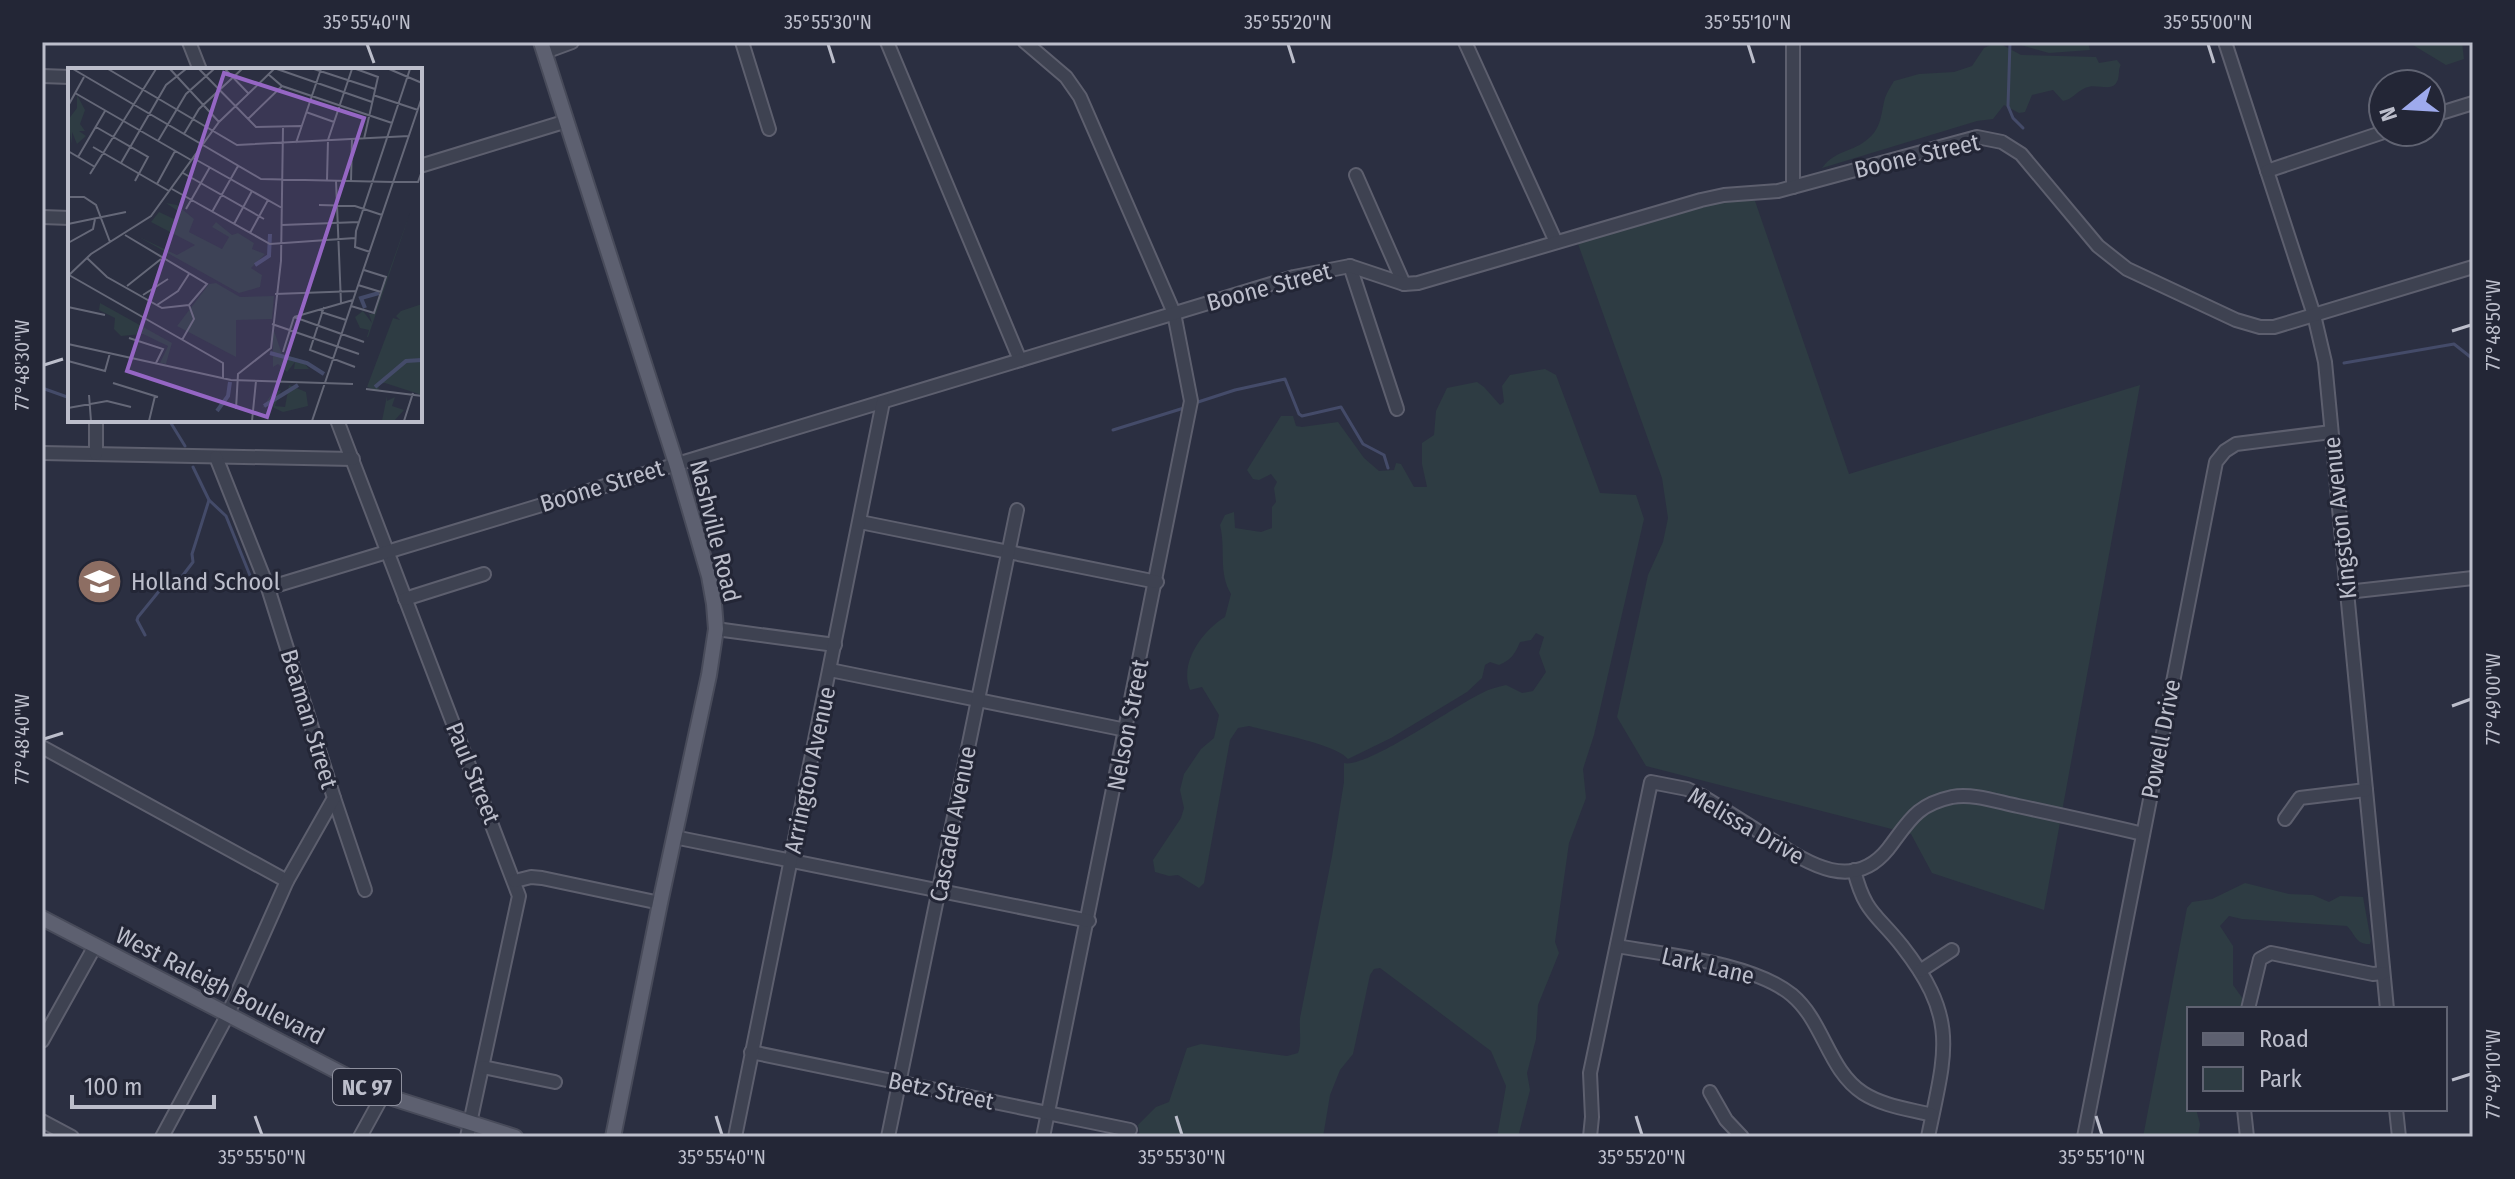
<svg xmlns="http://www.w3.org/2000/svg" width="2515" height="1179" viewBox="0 0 2515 1179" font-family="'Fira Sans Condensed',sans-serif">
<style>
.green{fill:#2e3c43}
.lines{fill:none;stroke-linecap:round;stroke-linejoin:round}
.stream{stroke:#444b69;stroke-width:3}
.minor-casing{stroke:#5d5f6e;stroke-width:16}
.major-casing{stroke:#484b5a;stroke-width:18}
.minor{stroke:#3e4251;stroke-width:12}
.major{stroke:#5d6070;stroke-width:14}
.ticks{fill:none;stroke:#bcbecb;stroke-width:3}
.labels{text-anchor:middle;stroke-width:6;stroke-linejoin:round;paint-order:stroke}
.shield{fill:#232636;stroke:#8e909e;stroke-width:2}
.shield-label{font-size:22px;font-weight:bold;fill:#bcbecb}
.street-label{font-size:24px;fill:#bcbecb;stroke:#232636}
.poi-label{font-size:24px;fill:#bcbecb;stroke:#232636;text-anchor:start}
.inset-river{fill:none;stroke:#444b69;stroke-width:4}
.inset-road{fill:none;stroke:#656878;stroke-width:2}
.view{fill:#9566c4;fill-opacity:0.15;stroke:#9566c4;stroke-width:4}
.inset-edge{fill:none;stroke:#bcbecb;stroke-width:4}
.neatline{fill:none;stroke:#bcbecb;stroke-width:3}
.ticks-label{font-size:20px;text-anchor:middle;fill:#bcbecb}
</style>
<rect width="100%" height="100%" fill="#2b2f41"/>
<g class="green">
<path d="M1997,42l24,13 75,2 3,6 18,-3c6,8 3,2 2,12 -1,26 -21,9 -34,16 -9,4 -12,11 -22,13l-10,-11 -21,5 -7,17 -6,1 -15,-8 -11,14 -16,2 -155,47c14,-19 31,-15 47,-30 13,-11 12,-26 16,-40 2,-6 6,-12 9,-17l25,-7 35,-2 18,-6 12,-18z"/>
<polygon points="2010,42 2088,42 2090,50 2049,53"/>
<polygon points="2408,42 2462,42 2464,59 2446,65"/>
<polygon points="1732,198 1755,201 1849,474 2140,385 2044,910 1932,873 1911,834 1646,766 1617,717 1648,575 1663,542 1668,518 1662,478 1577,241"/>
<path d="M1545,369l11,6 44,118 36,2 8,24 -50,216 -11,34 3,29 -17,45 -14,99 4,11 -21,52 -2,34 -9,34 3,17 -12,47h-21l9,-51 -15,-35 -111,-83 -6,1 -4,6 -17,79 -13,16 -10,25 -7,42h-183l-2,-12 18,-18 13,-5 18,-54 14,-4 86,12 11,-3c4,-9 1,-24 2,-35l32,-162 12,-74v-19c22,6 112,-58 138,-70 7,-4 16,-6 24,-8l16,8 11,-2 13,-19 -7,-19 5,-16 -8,-4 -5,7 -11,2c-5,12 -9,18 -21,23l-9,-3 -5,3 -3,13 -15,14 -76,46 -43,21c-12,-15 -78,-27 -99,-33l-11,2 -8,12 -26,143 -5,5 -21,-13 -9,1 -14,-4 -2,-12 28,-42 3,-10 -4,-18 4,-16 17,-25 13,-11 5,-23 -17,-28 -12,3c-11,-27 12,-59 35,-73l6,-23c-13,-22 -5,-45 -11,-69l5,-10 9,-3 1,16 26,4 11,-4v-21l4,-5 -2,-14 3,-6 -6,-8 -12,6 -6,-1 -6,-9 34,-54h12l3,10 6,1 36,-5 26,36 15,13 15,-1 2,-7 5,1 13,23h13l-5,-23v-21l12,-8 2,-24 11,-23 30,-6 7,5 16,18 4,-3 -2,-16 8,-11z"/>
<path d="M2245,883l44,11 24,1 16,7 11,-6 23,1 8,44 -1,3c-14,1 -15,-10 -23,-18l-105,-7 -13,-3 -9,10 13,20v39l10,14v10h-54v100h7l4,15 -2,13h-55l44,-229 5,-6 20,-3z"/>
</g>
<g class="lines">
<g class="stream">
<polyline points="2010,42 2008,106 2013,118 2023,128"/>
<polyline points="2442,42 2443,43"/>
<polyline points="2344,363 2454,344 2473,359"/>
<polyline points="42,388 70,398"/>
<polyline points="1195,403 1235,390 1285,379 1299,414 1302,416 1341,407 1363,444 1384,455 1388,468"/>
<polyline points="169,420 185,446"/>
<polyline points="1113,430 1184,408"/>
<polyline points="193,467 209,500 226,516 251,578"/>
<polyline points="145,635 137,620 138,617 160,590 174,587 193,562 192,554 209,500"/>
</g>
<defs>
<g id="minor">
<polyline points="189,42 200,70"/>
<polyline points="742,42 769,129"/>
<polyline points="887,42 1020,360"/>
<polyline points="1025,42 1066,77 1080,97 1174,313 1191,401 1043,1137"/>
<polyline points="1465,42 1556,242"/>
<polyline points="2225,42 2314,315 2325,362 2387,1009"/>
<polyline points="545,52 572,42"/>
<polyline points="42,76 70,77"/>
<polyline points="2431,116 2473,103"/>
<polyline points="420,166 567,121"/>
<polyline points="2267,171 2384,132"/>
<polyline points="1356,175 1404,284"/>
<polyline points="1793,187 1793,42"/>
<polyline points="42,217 70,218"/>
<polyline points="1350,266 1397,409"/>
<polyline points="337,420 519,896 467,1137"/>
<polyline points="42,453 353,459"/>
<polyline points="96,454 96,420"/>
<polyline points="860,522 1157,582"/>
<polyline points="268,588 1294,277 1350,266 1404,284 1418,283 1701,200 1724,195 1778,191 1977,137 2002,142 2021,154 2098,246 2127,269 2236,320 2260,327 2274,327 2473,267"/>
<polyline points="2347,592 2473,578"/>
<polyline points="405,599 484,574"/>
<polyline points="716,629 835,645"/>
<polyline points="830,670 1126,730"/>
<polyline points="42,747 287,881"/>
<polyline points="334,798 365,890"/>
<polyline points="2285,819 2300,798 2366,790"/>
<polyline points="674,837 1089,921"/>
<path d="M1854,870c11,44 23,44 48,76 58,74 43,107 26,191"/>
<polyline points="515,881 531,877 542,878 660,903"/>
<path d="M1617,946c49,9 136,17 175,49 32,27 36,75 71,98 20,13 46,16 69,22"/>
<polyline points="1920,971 1952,950"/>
<polyline points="2248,1009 2260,959 2271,953 2373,974 2383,973"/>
<polyline points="42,1041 95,946"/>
<polyline points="751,1052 1130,1130"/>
<polyline points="483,1067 555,1082"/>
<polyline points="1710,1092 1726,1120 1742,1137"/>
<polyline points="2244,1109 2247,1137"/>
<polyline points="2396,1109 2399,1137"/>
<polyline points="42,1121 72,1137"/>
<polyline points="162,1137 227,1016 287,881 334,798 268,588 216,457"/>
<polyline points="360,1137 383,1095"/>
<polyline points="735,1137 883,402"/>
<polyline points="888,1137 1017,510"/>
<path d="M1590,1137l2,-20 -2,-44 61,-291 36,7 15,7c21,13 42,26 62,39 38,24 86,61 124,14 21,-27 27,-44 64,-52 21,-4 46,5 66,9 42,9 83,18 125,28"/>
<polyline points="2084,1137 2216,462 2225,451 2236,444 2331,432"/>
</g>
<g id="major">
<polyline points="541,42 676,463 709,576 714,604 716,629 709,675 660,903 613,1137"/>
<polyline points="42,918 383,1095 515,1137"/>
</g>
</defs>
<use href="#minor" class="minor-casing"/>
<use href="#major" class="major-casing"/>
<use href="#minor" class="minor"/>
<use href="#major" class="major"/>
</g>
<path class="ticks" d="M367,44l7,19M828,44l6,19M1288,44l6,19M1748,44l6,19M2208,44l6,19M2452,331l19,-6M44,365l19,-6M2452,706l19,-7M44,739l19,-6M2452,1080l19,-6M255,1116l7,19M716,1116l6,19M1176,1116l6,19M1636,1116l6,19M2096,1116l6,19"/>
<defs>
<symbol id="school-disc" viewBox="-11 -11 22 22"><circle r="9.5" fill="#8d6e63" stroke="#232636"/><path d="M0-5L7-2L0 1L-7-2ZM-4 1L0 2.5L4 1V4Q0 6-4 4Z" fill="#fff"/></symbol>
</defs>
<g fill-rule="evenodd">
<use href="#school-disc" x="74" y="556" width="51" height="51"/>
</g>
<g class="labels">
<rect class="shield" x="333" y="1069" width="68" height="36" rx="6"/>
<g class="shield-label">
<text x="367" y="1095">NC 97</text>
</g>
<g class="street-label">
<text transform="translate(1917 156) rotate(-13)" y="8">Boone Street</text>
<text transform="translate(1269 287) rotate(-15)" y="8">Boone Street</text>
<text transform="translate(602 486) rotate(-17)" y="8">Boone Street</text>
<text transform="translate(2340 518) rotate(-96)" y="8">Kingston Avenue</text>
<text transform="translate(715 531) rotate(76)" y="8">Nashville Road</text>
<text transform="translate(309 719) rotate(73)" y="8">Beaman Street</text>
<text transform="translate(1128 725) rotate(-79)" y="8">Nelson Street</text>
<text transform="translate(2161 739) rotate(-79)" y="8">Powell Drive</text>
<text transform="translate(810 770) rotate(-78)" y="8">Arrington Avenue</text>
<text transform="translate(473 773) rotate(68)" y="8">Paul Street</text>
<text transform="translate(953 824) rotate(-79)" y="8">Cascade Avenue</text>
<text transform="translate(1746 826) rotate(30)" y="8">Melissa Drive</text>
<text transform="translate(1708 966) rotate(13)" y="8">Lark Lane</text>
<text transform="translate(220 986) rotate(27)" y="8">West Raleigh Boulevard</text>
<text transform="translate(941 1091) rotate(12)" y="8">Betz Street</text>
</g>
<g class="poi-label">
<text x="131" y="590">Holland School</text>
</g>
</g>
<g transform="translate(68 68)">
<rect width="354" height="354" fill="#2b2f41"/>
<path d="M9,27l8,15 -5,14 5,7h-6l7,5 -9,8 -5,-12v12l-4,-24 9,-12zM98,135l11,2 17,14 -5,13 33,17 7,-12 -17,-10 4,-5 16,13 6,-2 16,10 -2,6 13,5 -14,14 11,7 -2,12 -21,6 -100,-56 38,18 18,-10 -44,-23 8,-10 15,7 4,-8zM342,145l-42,124h-1l2,-7 -9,-2 -5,-11 8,-6 9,12 -3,-9h5zM148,215l24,14 34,-1 -2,23 -36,1v37l-59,-31 32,-42zM32,235l72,40 -6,21 -6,-1 8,-17 -25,-12 -22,2 -7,-7 1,-11 -16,-8zM354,236v91l-37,-12 -7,1 1,7 -12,-4 26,-69 7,2 -4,-4 5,-5zM205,260l9,26 20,6 7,9h-15l1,-7 -8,10 -9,-8 -5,3zM221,317l17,7 2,14 -25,6 -9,-4 -2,-5 -10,5 11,-16 8,-2 -6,16 10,1zM319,328v5l8,-4 -3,9 12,4 -10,11h-12z" fill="#2e3c43"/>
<path class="inset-river" d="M187,197l14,-9 1,-22M297,240l-4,-10 18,-5M202,285l37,10 17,11M307,319l31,-26 16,-1M196,338l34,-21M149,343l11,-15 2,-14"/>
<path class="inset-road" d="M5,1l188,110 132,3M40,1l129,76 172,-9M102,1l49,53M131,1l57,58 45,-1M157,1l23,24M209,1l95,33M246,1l61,20M288,1l22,8 -14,62M321,1l33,14M200,6l14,12 110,37M7,25l116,67M305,27l45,15M0,38l16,-29M238,44l28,10M180,51l34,-33M28,59l52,30 -13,24M116,66l15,-25 43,-40M90,73l28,-47 28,-25M228,75l25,-74M25,79l76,44M0,83l27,16M10,89l27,-46M125,90l89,50M53,95l45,-78 20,-16M115,105l81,46M22,106l66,-105M259,112l1,-40 24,-71M268,113l5,122M283,113l1,-42M325,114h25l4,-11M0,115v31M89,116l18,-33M104,121l98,55 85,-6M0,129h16l12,8 14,37M251,137l36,1 27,9M118,141l24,-42M144,144l26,-46M0,156l58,-12M166,156l18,-33M214,157l77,-3M182,165l18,-33M57,167l82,49 -18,21M0,175l25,-14 2,-10M302,184l-15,-5 1,-16 54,-162M19,190l20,19 55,31 27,-3M1,207l154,88v15M0,208l23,-22 60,-38 68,-94 55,-53M290,217l23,7M59,218l34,-27M207,226l81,-3M75,227l25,-16M89,237l21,-14 11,-17M283,238l23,7 12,-36 -22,-7M0,239l37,8M256,239l-14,43 45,17M253,244l25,8M226,249l70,25M226,249l59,-17M204,256l87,30M61,270l34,11 -7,14M114,272l12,-21 -5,-14M0,276l163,36 122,4M215,284l11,-35M0,293l37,10 5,-18M45,315l45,14M298,321l56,7M21,327l2,26M0,340l39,-7 24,6M168,341l2,-35 33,-26 10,-87 2,-133M81,353l6,-25M143,353h88M184,353l4,-40M244,353l110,-324M336,353l9,-28"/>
<path class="view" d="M156,5l140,45 -97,299 -140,-46z"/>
<rect width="354" height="354" class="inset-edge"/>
</g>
<rect width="2515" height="1179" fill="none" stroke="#232636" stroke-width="88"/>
<rect x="2187" y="1007" width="260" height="104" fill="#232636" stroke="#606372" stroke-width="2"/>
<rect x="2203" y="1033" width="40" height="12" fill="#5d6070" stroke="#606372" stroke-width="2"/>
<text x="2259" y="1047" font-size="24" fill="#bcbecb">Road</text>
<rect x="2203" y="1067" width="40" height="24" fill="#2e3c43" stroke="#606372" stroke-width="2"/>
<text x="2259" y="1087" font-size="24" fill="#bcbecb">Park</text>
<g transform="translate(2407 108) rotate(252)"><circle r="38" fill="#232636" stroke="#606372" stroke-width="2"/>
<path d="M0-6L14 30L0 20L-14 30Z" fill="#9eaaed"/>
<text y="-12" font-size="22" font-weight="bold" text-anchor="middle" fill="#bcbecb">N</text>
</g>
<path d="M72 1095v12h142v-12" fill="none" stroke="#bcbecb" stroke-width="4"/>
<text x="84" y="1095" font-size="24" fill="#bcbecb" stroke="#232636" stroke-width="6" paint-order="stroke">100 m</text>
<rect x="44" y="44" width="2427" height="1091" class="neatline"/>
<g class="ticks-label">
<text x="367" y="29">35°55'40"N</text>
<text x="828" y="29">35°55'30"N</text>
<text x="1288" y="29">35°55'20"N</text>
<text x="1748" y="29">35°55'10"N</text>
<text x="2208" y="29">35°55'00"N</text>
<text transform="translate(2493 325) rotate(-90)" y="7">77°48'50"W</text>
<text transform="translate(22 365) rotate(-90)" y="7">77°48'30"W</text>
<text transform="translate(2493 699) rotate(-90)" y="7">77°49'00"W</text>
<text transform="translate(22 739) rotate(-90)" y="7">77°48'40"W</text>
<text transform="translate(2493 1074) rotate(-90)" y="7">77°49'10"W</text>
<text x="262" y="1164">35°55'50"N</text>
<text x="722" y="1164">35°55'40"N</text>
<text x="1182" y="1164">35°55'30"N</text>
<text x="1642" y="1164">35°55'20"N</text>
<text x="2102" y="1164">35°55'10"N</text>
</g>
</svg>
